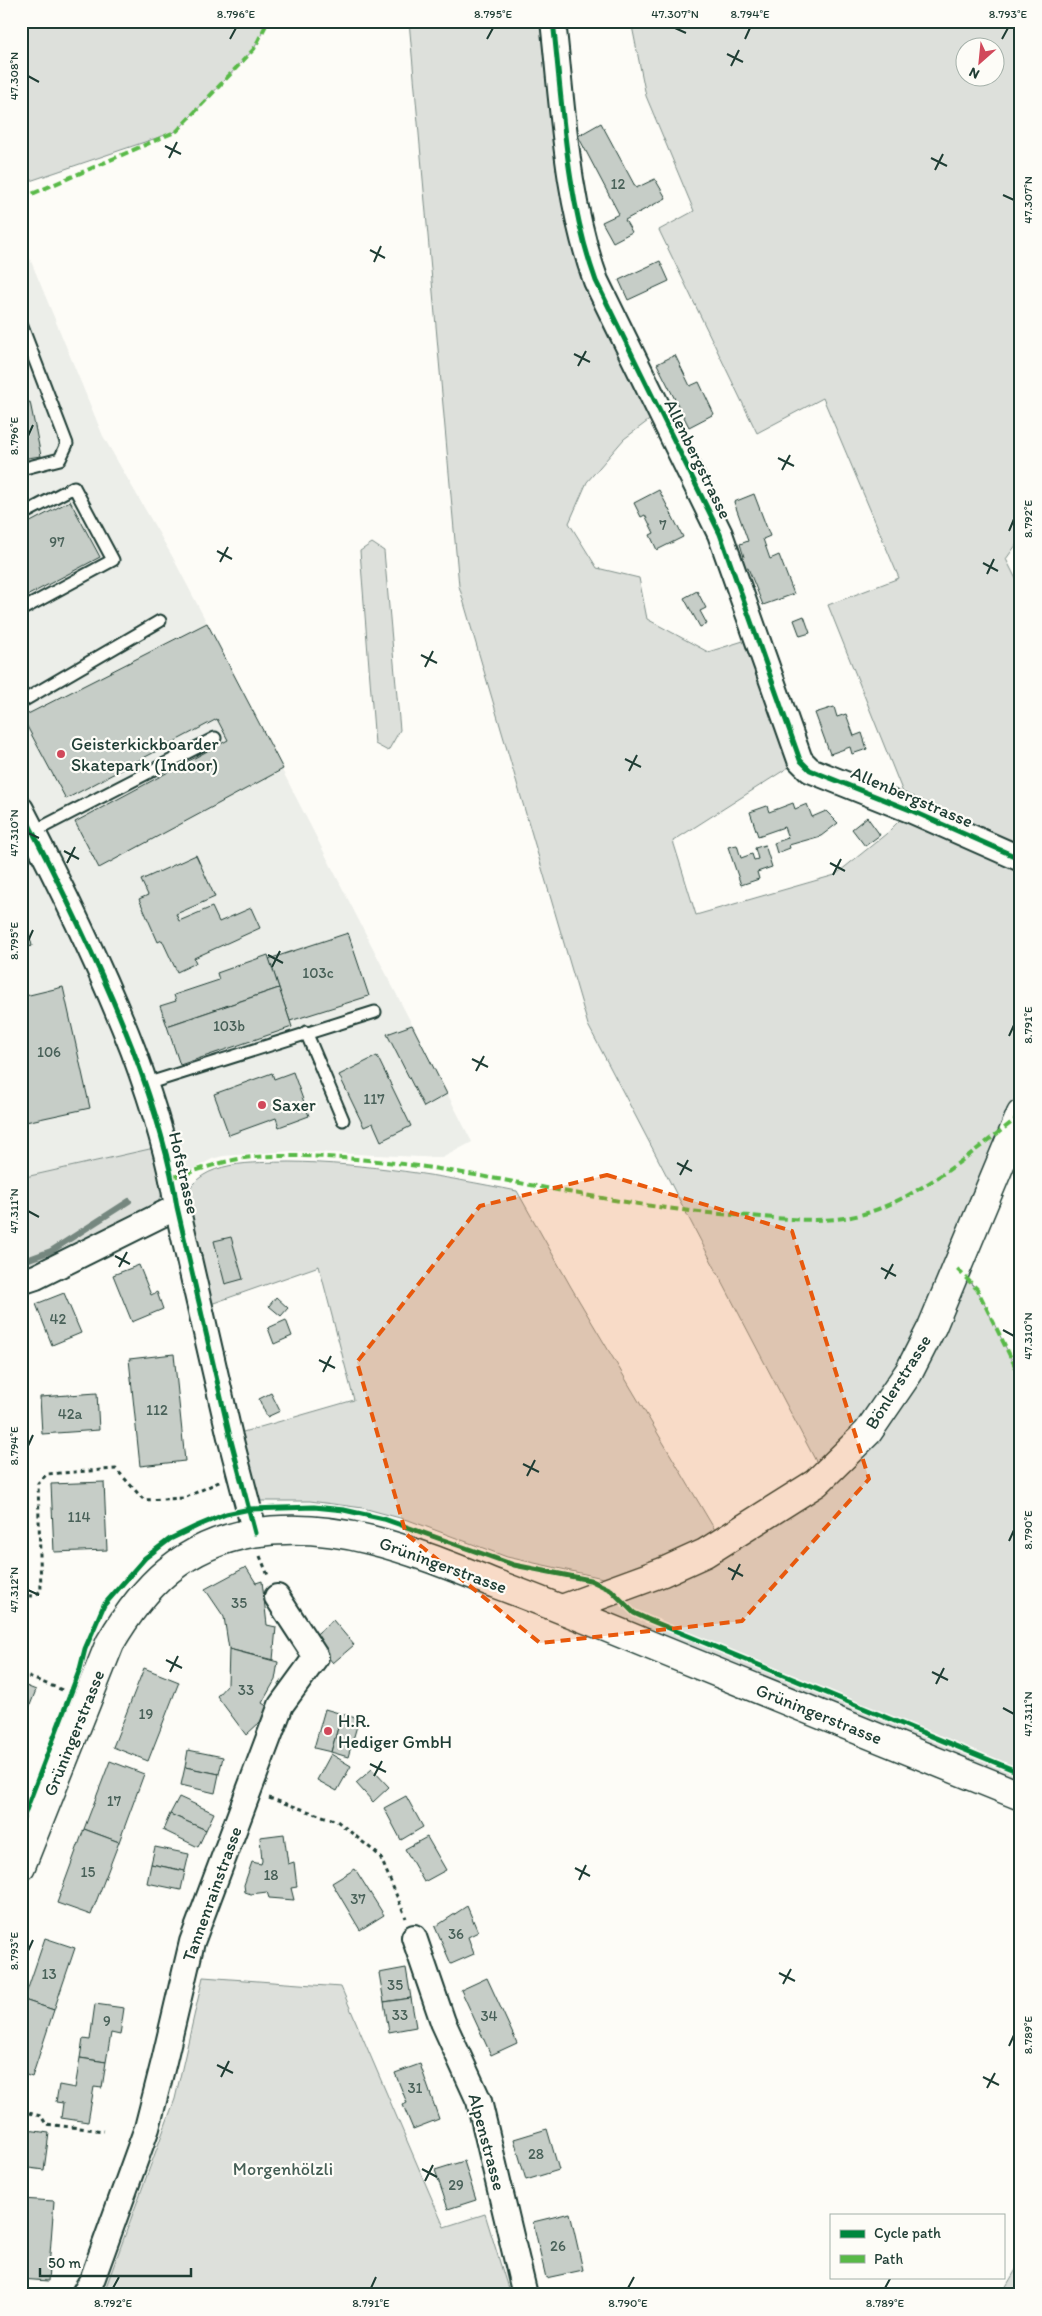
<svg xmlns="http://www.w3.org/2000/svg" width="1042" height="2316" viewBox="0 0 1042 2316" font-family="Itim,sans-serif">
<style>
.built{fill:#eceee9}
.green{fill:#dde0db;stroke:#7e8e88;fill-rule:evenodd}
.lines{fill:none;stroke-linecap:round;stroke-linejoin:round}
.stream{stroke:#75877f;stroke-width:6}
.building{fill:#c6cdc7;stroke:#1f3d34}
.service-casing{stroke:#1f3d34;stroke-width:15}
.minor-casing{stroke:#1f3d34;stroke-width:28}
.tertiary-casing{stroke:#1f3d34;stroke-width:31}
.secondary-casing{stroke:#1f3d34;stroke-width:31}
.path{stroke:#1f3d34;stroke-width:3;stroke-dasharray:4 4;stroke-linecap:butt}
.service{stroke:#fdfcf7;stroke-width:11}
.minor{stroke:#fdfcf7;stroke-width:24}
.tertiary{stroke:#fdfcf7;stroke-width:28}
.secondary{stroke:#fdfcf7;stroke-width:28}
.quiet{stroke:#58b947;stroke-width:4;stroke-dasharray:8 4;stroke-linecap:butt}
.cycleway-casing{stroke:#fdfcf7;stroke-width:8}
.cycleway{stroke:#00873e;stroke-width:5}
.marked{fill:#e8590c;fill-opacity:0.2;stroke:#e8590c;stroke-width:4;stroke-dasharray:10 6;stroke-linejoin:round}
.ticks{fill:none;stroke:#1f3d34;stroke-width:2}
.poi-dot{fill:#d1495b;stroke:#fdfcf7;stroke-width:2}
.labels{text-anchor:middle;stroke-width:4.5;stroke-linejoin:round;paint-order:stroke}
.number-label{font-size:15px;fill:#496159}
.street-label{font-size:18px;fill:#1f3d34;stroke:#fdfcf7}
.poi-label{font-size:18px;fill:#1f3d34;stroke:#fdfcf7;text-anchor:start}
.park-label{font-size:18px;fill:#455e55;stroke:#fdfcf7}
.neatline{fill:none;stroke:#1f3d34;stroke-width:2}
.ticks-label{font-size:12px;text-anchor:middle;fill:#1f3d34}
</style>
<rect width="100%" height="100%" fill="#fdfcf7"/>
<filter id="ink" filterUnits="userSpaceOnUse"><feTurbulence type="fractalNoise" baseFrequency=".02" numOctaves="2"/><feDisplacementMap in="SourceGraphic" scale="10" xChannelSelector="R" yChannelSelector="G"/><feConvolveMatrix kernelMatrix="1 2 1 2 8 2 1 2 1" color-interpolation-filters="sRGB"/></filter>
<g filter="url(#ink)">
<polygon class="built" points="21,237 103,436 172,556 207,623 472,1142 442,1158 290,1151 223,1156 212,1159 181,1176 184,1205 160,1198 163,1192 154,1148 21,1178"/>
<g class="green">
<polygon points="21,21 268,21 254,49 177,131 21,184"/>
<path d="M409,21h144l20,173 87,218 -36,27 -37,43 -18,41 28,45 42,10 8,41 61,33 48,-15 44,123 -127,81 23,74 139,-40 51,-41 24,-24 -82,-205 71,-27 -76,-180 -66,35 -98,-203 35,-19 -48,-115 -15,-75h390v517l-15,21 15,30v525l-64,155 20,20 44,89v418l-459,-187 101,-37 157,-103 -232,-444 -129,-439zM964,48h30v30h-30z"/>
<polygon points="372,543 384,551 400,730 388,751 375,744 360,551"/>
<polygon points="154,1148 163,1192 157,1204 21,1276 21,1178"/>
<path d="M289,1162c78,1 153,14 228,29l54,96 147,248 -106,45 -105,-23 -96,-36 -48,-13 -53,-7h-50l-11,-24 -13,-43 118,-34 -35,-134 -111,39 -23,-108c15,-38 70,-34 104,-35z"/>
<polygon points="203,1977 341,1987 444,2227 485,2214 510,2295 103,2295 175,2099"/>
<polygon points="1021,2261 1021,2295 1001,2295"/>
</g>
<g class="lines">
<polyline class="stream" points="21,1262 51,1251 129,1201"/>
</g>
<g class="building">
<polygon points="601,123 636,188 655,179 666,198 625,220 632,232 613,242 602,222 619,214 578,136"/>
<polygon points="660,261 669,281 628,300 619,280"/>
<polygon points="675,355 690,386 699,382 714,414 689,427 657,364"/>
<polygon points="30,402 41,456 21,459 21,403"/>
<polygon points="659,490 683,537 657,550 650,535 654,533 645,515 641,517 634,503"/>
<polygon points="754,494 770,536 763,539 770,559 779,555 794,594 763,605 748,568 742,570 738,559 744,557 740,544 748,541 734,502"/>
<polygon points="70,501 100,557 21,599 21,527"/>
<polygon points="697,591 706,608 700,611 707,624 700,627 684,598"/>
<polygon points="804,616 810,633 800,636 794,620"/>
<polygon points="207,623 283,769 99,868 75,822 228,740 217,719 66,799 22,717"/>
<polygon points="834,707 837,717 846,714 854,736 862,733 867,749 852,754 850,747 830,754 815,713"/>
<polygon points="793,803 795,809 807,804 812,817 826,811 838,823 821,836 789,845 790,848 777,853 774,843 788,838 784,827 758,836 750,812 767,806 769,812"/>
<polygon points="867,817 880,835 865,846 852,829"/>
<polygon points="737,845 741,858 752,854 754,860 758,859 755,848 765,845 772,867 757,872 759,879 741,885 728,847"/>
<polygon points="196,855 215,897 176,914 179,921 212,907 219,922 251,908 260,928 194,958 196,963 177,972 162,940 158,942 139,899 148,895 141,880"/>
<polygon points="21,907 23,907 32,946 21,949"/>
<polygon points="348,933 369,996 290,1021 269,959"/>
<polygon points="268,955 279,988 167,1026 160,1006 176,1001 174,995 219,980 217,973"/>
<polygon points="63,987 90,1108 21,1123 21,997"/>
<polygon points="279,988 292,1027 180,1065 167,1026"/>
<polygon points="412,1025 447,1094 424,1107 387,1034"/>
<polygon points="377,1056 411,1126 381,1141 373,1123 364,1127 339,1075"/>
<polygon points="293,1072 309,1116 279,1127 276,1118 229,1135 214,1094 272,1073 274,1079"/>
<polygon points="231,1237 243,1279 225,1284 214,1241"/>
<polygon points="139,1265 151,1295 157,1292 163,1309 132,1322 113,1275"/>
<polygon points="64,1293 81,1333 52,1345 36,1304"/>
<polygon points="276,1297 288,1308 281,1316 269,1306"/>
<polygon points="286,1320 292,1336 274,1344 268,1328"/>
<polygon points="174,1354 185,1461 140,1466 129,1359"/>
<polygon points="97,1393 99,1430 42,1434 40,1397"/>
<polygon points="271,1393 280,1411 267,1417 259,1399"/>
<polygon points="104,1482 107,1550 54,1552 51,1484"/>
<polygon points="246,1567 256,1583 262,1581 267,1625 276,1627 273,1660 229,1649 224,1617 205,1589"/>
<polygon points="333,1620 354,1645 333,1663 312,1638"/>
<polygon points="229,1649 278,1662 275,1680 262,1703 268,1707 261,1721 246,1735 217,1696 228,1684"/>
<polygon points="144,1668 179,1682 148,1761 113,1747"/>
<polygon points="21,1684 36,1690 21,1728"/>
<polygon points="325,1709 342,1714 331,1752 314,1748"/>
<polygon points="342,1714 359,1719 348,1757 331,1752"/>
<polygon points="188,1750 223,1757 219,1774 185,1767"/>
<polygon points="331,1754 351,1766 337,1791 317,1780"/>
<polygon points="110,1761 144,1774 119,1842 84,1829"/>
<polygon points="185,1767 219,1774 215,1793 181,1785"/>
<polygon points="372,1769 389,1787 373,1802 356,1783"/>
<polygon points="406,1796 423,1827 401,1840 384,1808"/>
<polygon points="179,1797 214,1813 206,1830 170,1814"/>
<polygon points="170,1814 206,1830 198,1847 163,1830"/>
<polygon points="84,1829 119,1842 91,1915 57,1903"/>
<polygon points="284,1834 288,1864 294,1862 297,1887 291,1888 294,1900 269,1898 267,1892 251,1894 245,1892 244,1885 252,1862 261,1864 262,1861 260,1837"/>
<polygon points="427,1837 446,1870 424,1882 405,1849"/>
<polygon points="155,1847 189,1854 185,1871 151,1864"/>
<polygon points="151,1864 185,1871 181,1890 147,1883"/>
<polygon points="355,1869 384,1915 360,1930 332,1883"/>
<polygon points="467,1906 478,1932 468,1937 474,1954 451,1964 435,1927"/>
<polygon points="45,1938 75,1948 54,2010 24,2000"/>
<polygon points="406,1968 411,1998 384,2002 379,1973"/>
<polygon points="487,1978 517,2043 491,2055 461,1990"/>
<polygon points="411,1998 416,2027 389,2032 384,2002"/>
<polygon points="24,2000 54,2010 32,2077 21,2073 21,2008"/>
<polygon points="95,2004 124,2008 120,2035 111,2033 106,2062 80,2058 83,2039 90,2040"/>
<polygon points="80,2058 106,2062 102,2088 94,2087 88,2122 61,2118 63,2103 56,2102 59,2085 75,2088"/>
<polygon points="420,2064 439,2119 413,2129 403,2105 407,2103 395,2073"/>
<polygon points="21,2129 49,2133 44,2170 21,2167"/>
<polygon points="547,2129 559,2170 526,2180 514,2139"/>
<polygon points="464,2161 476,2200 448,2209 435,2170"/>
<polygon points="21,2199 54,2201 48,2281 21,2279"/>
<polygon points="570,2213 583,2270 546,2278 533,2222"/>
</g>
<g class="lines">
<defs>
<g id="service">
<polyline points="21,324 67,444 60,459 21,469"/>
<polyline points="21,515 74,487 113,560 21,610"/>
<polyline points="21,702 160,621"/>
<polyline points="33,832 215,738"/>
<polyline points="306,1032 343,1120"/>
<polyline points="146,1084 375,1012"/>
</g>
<g id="minor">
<path d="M553,21c10,87 13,177 43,260l124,253 80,226 10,10 100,40 111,49"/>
<path d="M21,809c41,79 80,158 112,241 19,51 36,103 44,157l53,230 25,96"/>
<polyline points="21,1282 36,1277 177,1207"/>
<polyline points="414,1937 443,2022 479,2101 525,2295"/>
<polyline points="83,2295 92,2280 147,2128 164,2061 192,1942 281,1705 316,1657 277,1597"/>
</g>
<polyline id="tertiary" points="562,1609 663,1572 705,1553 816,1483 868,1432 909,1372 932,1327 1021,1114"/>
<path id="secondary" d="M21,1866l89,-223c34,-58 73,-98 142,-110 87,-14 166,20 244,51 62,23 122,48 183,73 114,47 228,93 342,139"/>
</defs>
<use href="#service" class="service-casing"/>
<use href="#minor" class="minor-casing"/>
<use href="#tertiary" class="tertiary-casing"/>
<use href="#secondary" class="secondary-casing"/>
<g class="path">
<polyline points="260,1556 269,1578"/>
<polyline points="21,1595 33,1596 41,1591 38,1483 47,1474 116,1469 144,1500 184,1498 221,1481"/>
<polyline points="21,1674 65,1691"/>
<polyline points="269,1798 337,1821 380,1856 406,1918"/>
<polyline points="21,2111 41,2116 46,2124 104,2131"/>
</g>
<use href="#service" class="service"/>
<use href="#minor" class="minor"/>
<use href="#tertiary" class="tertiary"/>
<use href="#secondary" class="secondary"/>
<g class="quiet">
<polyline points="21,196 32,194 177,131 254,49 268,21"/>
<path d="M173,1177c28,-7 53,-18 81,-20 29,-2 60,-1 89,1 132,9 259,48 391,57 42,2 92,11 133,-2 58,-19 105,-61 153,-97"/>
<polyline points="957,1269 977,1289 1021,1378"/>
</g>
<defs>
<g id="cycleway">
<path d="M553,21c10,87 13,177 43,260l124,253 80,226 10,10 100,40 111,49"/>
<path d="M21,809c41,79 80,158 112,241 19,51 36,103 44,157l53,230 25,96"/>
<polyline points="21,1823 80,1669 85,1649 104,1605 145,1558 170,1539 197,1526 226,1514 250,1509 314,1507 344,1510 384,1519 514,1565 590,1580 611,1590 634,1613 647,1619 1021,1773"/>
</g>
</defs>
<use href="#cycleway" class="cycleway-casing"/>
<use href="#cycleway" class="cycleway"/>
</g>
</g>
<path class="marked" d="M607,1175l185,56 77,248 -127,142 -202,22 -134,-109 -49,-172 123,-156z"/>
<path class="ticks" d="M675,28l11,5M230,39l6,-11M487,39l6,-11M745,39l5,-11M1002,39l6,-11M727,54l16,8M731,66l8,-16M28,76l11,6M165,146l16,8M169,158l8,-16M931,158l16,8M935,170l8,-16M1003,195l11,5M370,250l15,8M374,262l7,-16M574,354l16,8M578,366l8,-15M28,436l5,-11M778,458l16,8M782,470l8,-15M1009,531l5,-12M217,551l15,8M220,562l8,-15M983,563l15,8M987,574l7,-15M421,655l16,8M425,667l8,-16M625,759l16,8M629,771l8,-16M28,833l11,5M64,851l15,8M67,863l8,-16M830,863l15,8M833,875l8,-16M28,941l5,-11M268,955l15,8M272,967l8,-16M1009,1036l5,-11M472,1059l16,8M476,1071l8,-15M677,1163l15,8M680,1175l8,-15M28,1211l11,6M115,1256l15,8M119,1267l8,-15M881,1268l15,8M885,1279l8,-15M1003,1330l11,6M319,1360l16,8M323,1372l8,-16M28,1446l5,-11M523,1464l16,8M527,1476l8,-16M1009,1541l5,-11M728,1568l15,8M732,1580l8,-16M28,1590l11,5M166,1660l16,8M170,1672l8,-16M932,1672l16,8M936,1684l8,-16M1003,1708l11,6M370,1764l16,8M374,1776l8,-15M575,1868l15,8M579,1880l7,-15M28,1951l5,-11M779,1973l16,8M783,1984l8,-15M1009,2046l5,-11M217,2065l16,8M221,2077l8,-16M983,2077l16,8M987,2088l8,-15M422,2169l15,8M425,2181l8,-16M113,2288l6,-11M371,2288l5,-11M628,2288l6,-11M885,2288l6,-11"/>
<g class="poi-dot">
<circle cx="61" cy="754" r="5"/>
<circle cx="262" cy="1105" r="5"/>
<circle cx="328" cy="1731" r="5"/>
</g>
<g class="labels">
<g class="number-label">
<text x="618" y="189">12</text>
<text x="663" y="530">7</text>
<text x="57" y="547">97</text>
<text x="318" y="978">103c</text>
<text x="229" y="1031">103b</text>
<text x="49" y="1057">106</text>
<text x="374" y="1104">117</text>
<text x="58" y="1324">42</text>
<text x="157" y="1415">112</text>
<text x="70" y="1419">42a</text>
<text x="79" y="1522">114</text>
<text x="239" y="1608">35</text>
<text x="246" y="1695">33</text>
<text x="146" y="1719">19</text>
<text x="114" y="1806">17</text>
<text x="88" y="1877">15</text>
<text x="271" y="1880">18</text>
<text x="358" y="1904">37</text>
<text x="456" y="1939">36</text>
<text x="49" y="1979">13</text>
<text x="395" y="1990">35</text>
<text x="400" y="2020">33</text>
<text x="489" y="2021">34</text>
<text x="107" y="2026">9</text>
<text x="415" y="2093">31</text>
<text x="536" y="2159">28</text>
<text x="456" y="2190">29</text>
<text x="558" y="2251">26</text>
</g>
<g class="street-label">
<text transform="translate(698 459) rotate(64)" y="6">Allenbergstrasse</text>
<text transform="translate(912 797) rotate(23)" y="6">Allenbergstrasse</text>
<text transform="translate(184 1173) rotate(77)" y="6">Hofstrasse</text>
<text transform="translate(898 1382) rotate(-58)" y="6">Bönlerstrasse</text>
<text transform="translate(443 1565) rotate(20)" y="6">Grüningerstrasse</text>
<text transform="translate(819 1714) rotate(22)" y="6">Grüningerstrasse</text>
<text transform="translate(74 1733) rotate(-68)" y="6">Grüningerstrasse</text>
<text transform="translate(212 1894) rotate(-70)" y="6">Tannenrainstrasse</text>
<text transform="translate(487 2142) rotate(75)" y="6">Alpenstrasse</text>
</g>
<g class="poi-label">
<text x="71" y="750">Geisterkickboarder<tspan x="71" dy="21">Skatepark (Indoor)</tspan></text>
<text x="272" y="1111">Saxer</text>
<text x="338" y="1727">H.R.<tspan x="338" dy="21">Hediger GmbH</tspan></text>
</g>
<g class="park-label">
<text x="283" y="2175">Morgenhölzli</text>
</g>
</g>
<rect width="1042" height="2316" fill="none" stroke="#fdfcf7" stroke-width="55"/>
<rect x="830" y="2214" width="175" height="65" fill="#fdfcf7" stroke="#a4b0a9"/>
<rect x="840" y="2230" width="25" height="8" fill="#00873e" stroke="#a4b0a9"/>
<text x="874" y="2238" font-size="15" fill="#1f3d34">Cycle path</text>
<rect x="840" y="2255" width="25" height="8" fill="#58b947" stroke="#a4b0a9"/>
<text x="874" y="2264" font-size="15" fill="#1f3d34">Path</text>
<g transform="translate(980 62) rotate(207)"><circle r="24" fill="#fdfcf7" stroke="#a4b0a9"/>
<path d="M0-4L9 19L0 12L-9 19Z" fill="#d1495b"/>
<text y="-8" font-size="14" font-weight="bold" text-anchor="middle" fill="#1f3d34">N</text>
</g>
<path d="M40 2268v8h151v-8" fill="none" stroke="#1f3d34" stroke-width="2.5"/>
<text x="48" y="2268" font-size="15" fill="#1f3d34" stroke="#fdfcf7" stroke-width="4" paint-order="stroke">50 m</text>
<rect x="28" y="28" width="986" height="2260" class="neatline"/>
<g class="ticks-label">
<text x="236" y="18">8.796°E</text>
<text x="493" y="18">8.795°E</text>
<text x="675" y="18">47.307°N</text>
<text x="750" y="18">8.794°E</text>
<text x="1008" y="18">8.793°E</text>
<text transform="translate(14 76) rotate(-90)" y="4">47.308°N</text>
<text transform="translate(1028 200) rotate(-90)" y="4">47.307°N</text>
<text transform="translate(14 436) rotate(-90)" y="4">8.796°E</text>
<text transform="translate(1028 519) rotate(-90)" y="4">8.792°E</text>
<text transform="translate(14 833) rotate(-90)" y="4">47.310°N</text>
<text transform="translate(14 941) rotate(-90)" y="4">8.795°E</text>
<text transform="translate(1028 1025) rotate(-90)" y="4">8.791°E</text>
<text transform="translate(14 1211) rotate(-90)" y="4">47.311°N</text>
<text transform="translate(1028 1336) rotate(-90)" y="4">47.310°N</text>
<text transform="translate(14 1446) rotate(-90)" y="4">8.794°E</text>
<text transform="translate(1028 1530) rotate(-90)" y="4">8.790°E</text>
<text transform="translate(14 1590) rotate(-90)" y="4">47.312°N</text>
<text transform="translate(1028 1714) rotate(-90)" y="4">47.311°N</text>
<text transform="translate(14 1951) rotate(-90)" y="4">8.793°E</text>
<text transform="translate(1028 2035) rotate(-90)" y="4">8.789°E</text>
<text x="113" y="2307">8.792°E</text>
<text x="371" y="2307">8.791°E</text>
<text x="628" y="2307">8.790°E</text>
<text x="885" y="2307">8.789°E</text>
</g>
</svg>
